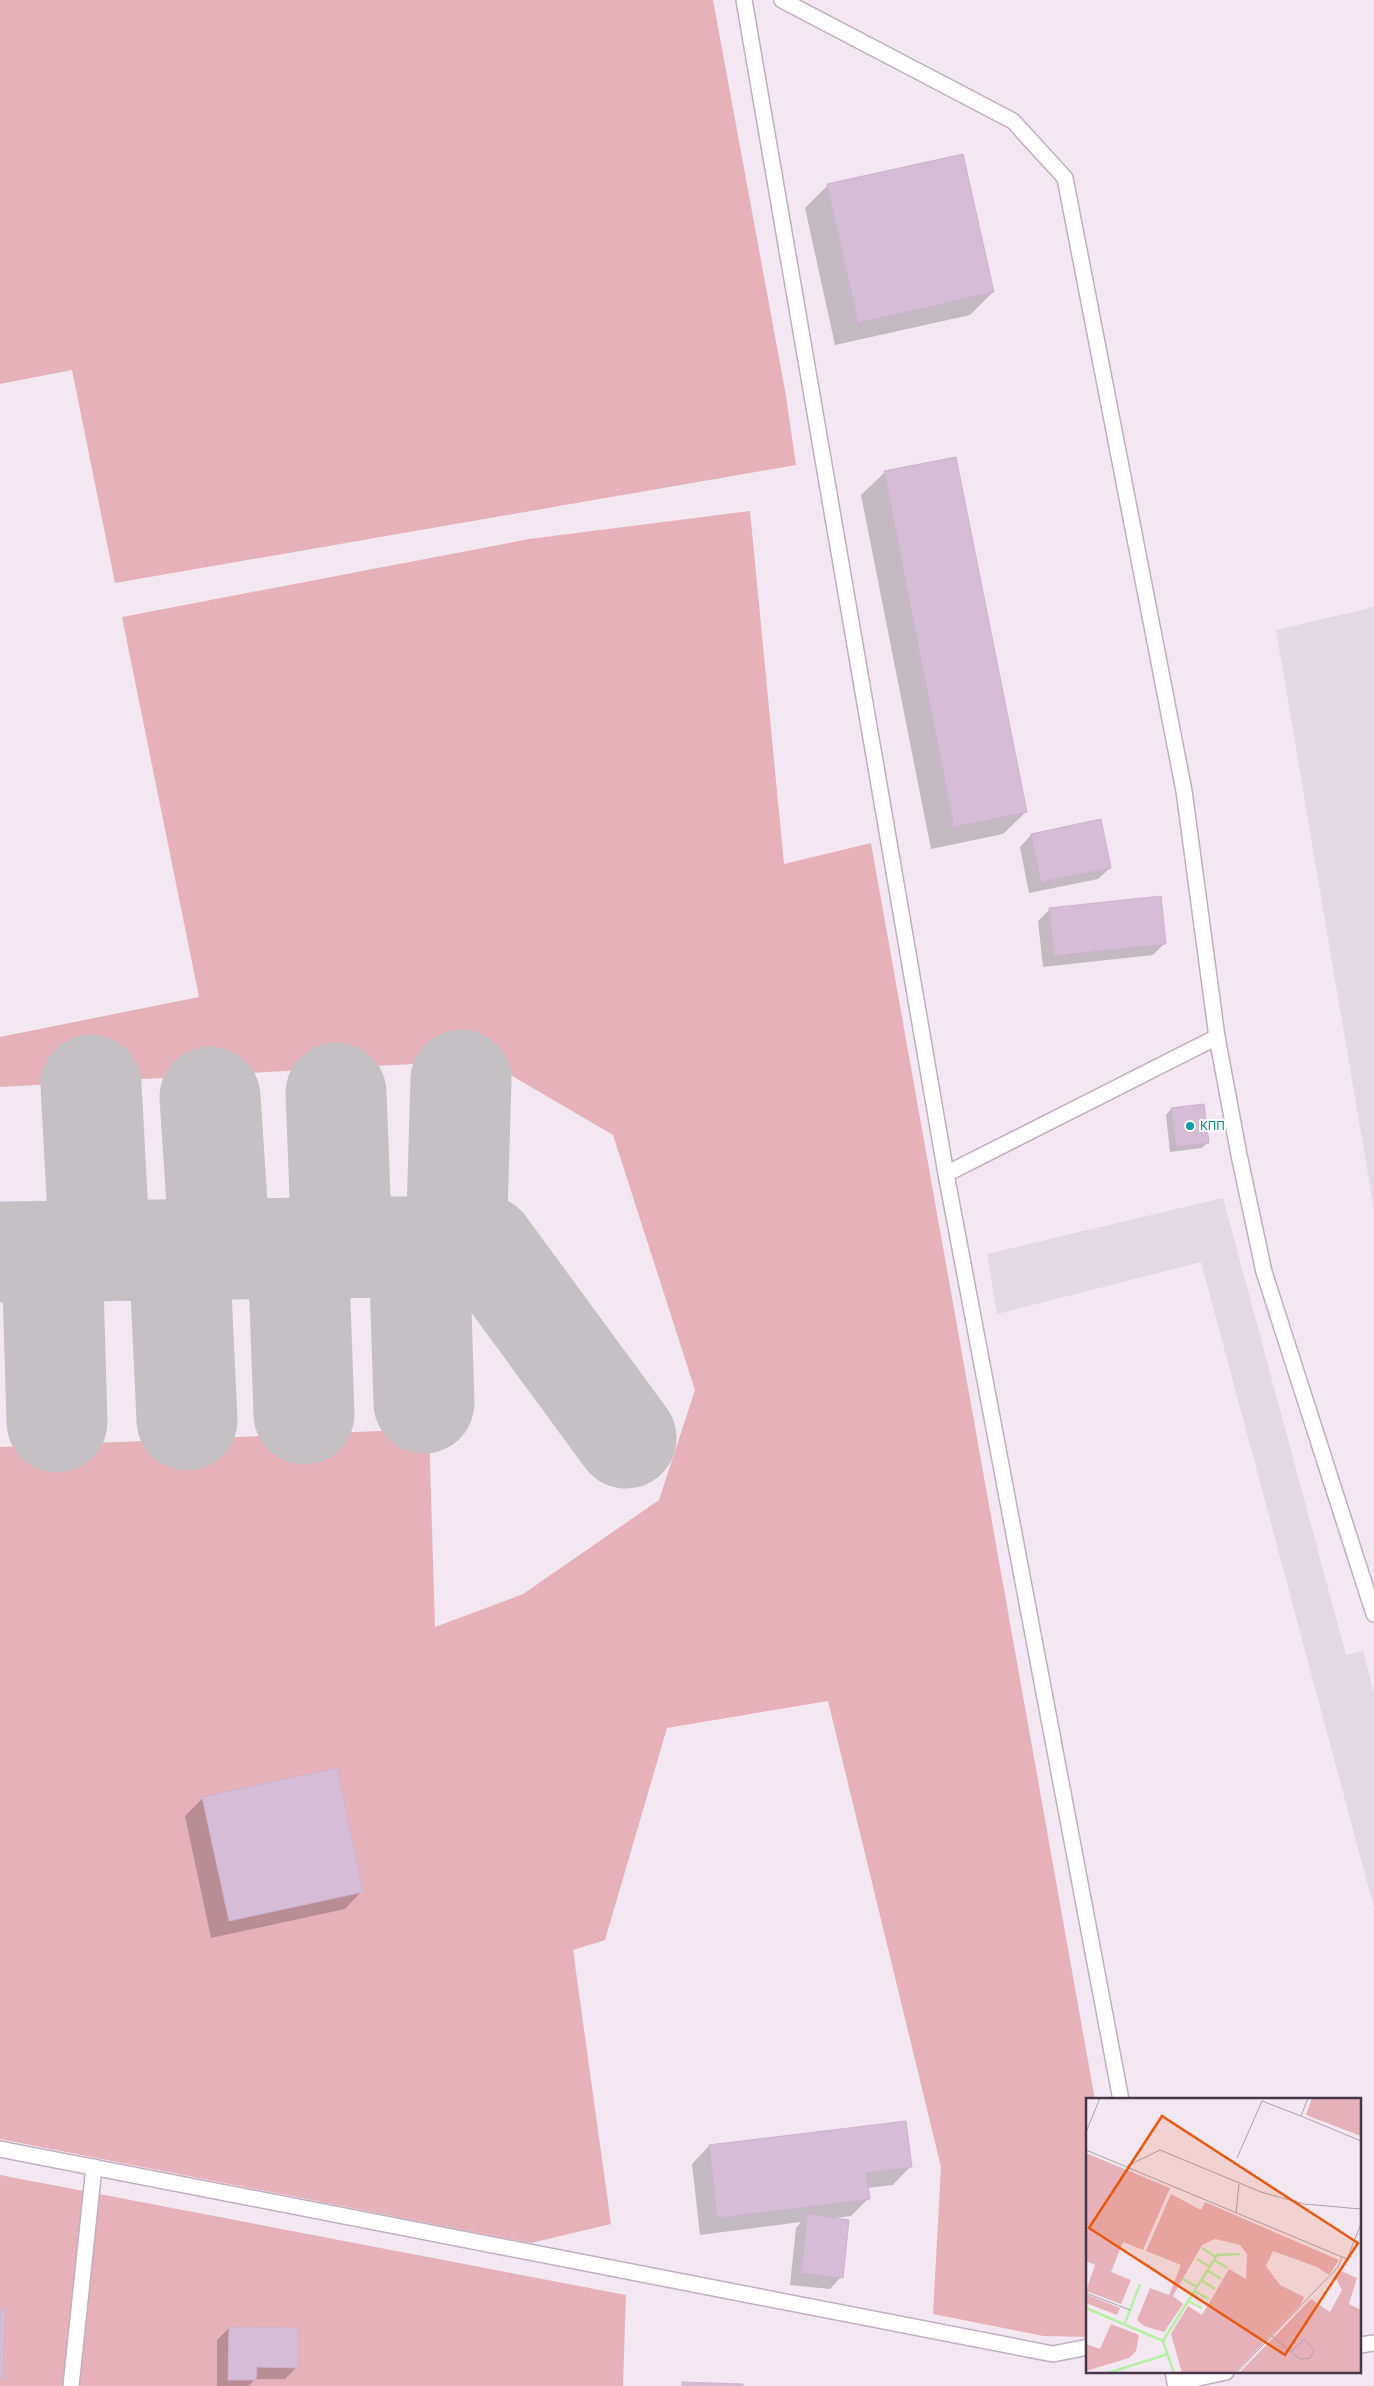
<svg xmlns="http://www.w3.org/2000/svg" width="1374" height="2386" viewBox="0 0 1374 2386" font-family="Roboto,sans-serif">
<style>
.industrial{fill:#e2d9e3}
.green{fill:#e7b1ba}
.shadow{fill:#0003}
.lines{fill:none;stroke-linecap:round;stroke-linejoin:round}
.taxiway{stroke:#c5c0c4;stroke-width:101}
.building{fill:#d5bdd5;stroke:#cfb1d0}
.service-casing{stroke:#c2adc1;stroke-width:18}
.service{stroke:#fff;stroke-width:15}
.culture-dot{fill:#0f9aa8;stroke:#fff;stroke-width:2}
.labels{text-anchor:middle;stroke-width:4;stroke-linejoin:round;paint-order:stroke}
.culture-label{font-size:12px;fill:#0d838f;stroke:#fff;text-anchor:start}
.inset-river{fill:none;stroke:#b5efa5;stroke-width:2.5}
.inset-road{fill:none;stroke:#aea1ae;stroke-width:1}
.view{fill:#e8590c;fill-opacity:0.15;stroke:#e8590c;stroke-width:2.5}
.inset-edge{fill:none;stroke:#463647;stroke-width:2.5}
</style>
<rect width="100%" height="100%" fill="#f3e8f2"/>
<g class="industrial">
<polygon points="1374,607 1374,1210 1276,630"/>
<polygon points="1223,1198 1346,1655 1363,1651 1374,1693 1374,1908 1201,1262 997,1314 987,1254"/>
</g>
<g class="green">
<polygon points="0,0 713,0 786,396 796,465 115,583 72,370 0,384"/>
<polygon points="750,511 784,864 871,843 1095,2100 1088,2100 1088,2337 1043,2336 933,2314 941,2167 828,1701 667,1728 605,1940 573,1950 611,2224 531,2243 0,2139 0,1447 429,1429 435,1627 523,1594 659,1500 695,1390 613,1135 485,1060 0,1087 0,1037 199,997 122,617 529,539"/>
<polygon points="0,2175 626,2295 623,2386 0,2386"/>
</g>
<g class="shadow">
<polygon points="828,185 993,292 970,315 835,345 805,208"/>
<polygon points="956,459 1026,812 1003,834 931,849 861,495 884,473"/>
<polygon points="1031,835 1110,868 1098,879 1029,893 1020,847"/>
<polygon points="1050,909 1165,943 1153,955 1043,967 1038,921"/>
<polygon points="1171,1109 1207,1143 1202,1148 1170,1152 1166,1115"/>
<polygon points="203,1798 362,1891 345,1909 211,1938 185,1816"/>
<polygon points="905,2122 910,2167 893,2185 867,2188 868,2199 851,2216 835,2218 841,2277 830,2289 790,2285 796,2228 801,2222 700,2235 692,2164 709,2146"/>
<polygon points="229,2328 297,2367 285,2379 255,2379 249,2386 217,2386 217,2340"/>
</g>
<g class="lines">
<g class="taxiway">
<polyline points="91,1085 100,1251"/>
<polyline points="336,1093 342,1247"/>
<polyline points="210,1097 220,1249"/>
<polyline points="419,1246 424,1403"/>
<polyline points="456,1246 461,1080"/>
<polyline points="298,1248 304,1414"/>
<polyline points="179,1249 187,1420"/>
<polyline points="52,1251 57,1422"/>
<polyline points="0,1252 485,1246 626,1438"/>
</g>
</g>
<g class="building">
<polygon points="963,154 994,292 858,323 827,184"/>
<polygon points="956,457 1027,812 954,827 884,471"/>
<polygon points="1101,819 1111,868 1041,882 1031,834"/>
<polygon points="1161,896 1166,944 1054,956 1049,908"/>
<polygon points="1204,1104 1209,1143 1176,1147 1171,1108"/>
<polygon points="337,1768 363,1892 229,1921 202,1797"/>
<polygon points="906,2121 912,2167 866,2173 870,2199 717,2218 709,2145"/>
<polygon points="807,2214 849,2220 843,2278 801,2273"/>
<polygon points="0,2309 5,2310 3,2379 0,2378"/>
<polygon points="229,2327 298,2328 298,2368 257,2367 256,2380 228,2380"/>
<polygon points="682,2382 743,2384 743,2386 682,2386"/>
</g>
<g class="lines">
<defs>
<g id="service">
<polyline points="744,0 946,1174 1121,2100"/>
<polyline points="782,0 1013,121 1065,178 1184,791 1217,1037 1239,1155 1264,1272 1374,1614"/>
<polyline points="946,1174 1217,1037"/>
<polyline points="0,2149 1053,2354 1088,2347"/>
<polyline points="1360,2345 1374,2343"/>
<polyline points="1173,2372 1175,2383 1226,2372"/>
<polyline points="71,2386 94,2167"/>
</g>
</defs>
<use href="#service" class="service-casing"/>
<use href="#service" class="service"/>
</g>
<circle class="culture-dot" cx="1190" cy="1126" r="5"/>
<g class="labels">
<g class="culture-label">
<text x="1200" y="1130">КПП</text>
</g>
</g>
<g transform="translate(1086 2098)">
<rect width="275" height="275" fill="#f3e8f2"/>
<path d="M226,0h49v38l-55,-21zM0,55l84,35 -27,62 -20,-8 -12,30 20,8 -10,24 -35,-13 9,-26 -9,-4zM85,96l30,16 4,-8 134,58 -10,15 -12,-8 -44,-16 -7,15 14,19 24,12 -3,7 -66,69h-53l-11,-39 17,-28 14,9 27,-46 17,10 1,-25 -7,-9 -25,-6 -13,6 -29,51 10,8 -19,28 -20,-6 -7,-6 13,-32 19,7 12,-30 -35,-14zM255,173l16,7 -8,26 12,6v63h-122l72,-74 19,13 12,-22 -7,-13zM0,196l34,14 -3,7 -31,-12zM25,226l28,11 -3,16 -7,7 -43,13v-27l14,5z" fill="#e7b1ba"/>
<path class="inset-river" d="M116,150l14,9M111,161l13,8M128,162l13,8M121,172l14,9M97,181l14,8M115,182l14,9M108,193l15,8M102,203l14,7M0,210l77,33 11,32M39,225l15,-39M77,243l54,-86 23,-1M22,275l60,-19"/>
<path class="inset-road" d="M222,0l-7,18 60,25M0,34l14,-34M0,52l261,109 14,-35M151,60l25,-57 39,15M41,68l33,-16 101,42 43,12 57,5M150,115l3,-29M0,195l44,17M186,238l28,23 10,-1 4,-8 -10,-11 -13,13M150,275l102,-106 4,-10"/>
<path class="view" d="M76,18l196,127 -73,112 -196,-127z"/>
<rect width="275" height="275" class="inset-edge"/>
</g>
</svg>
